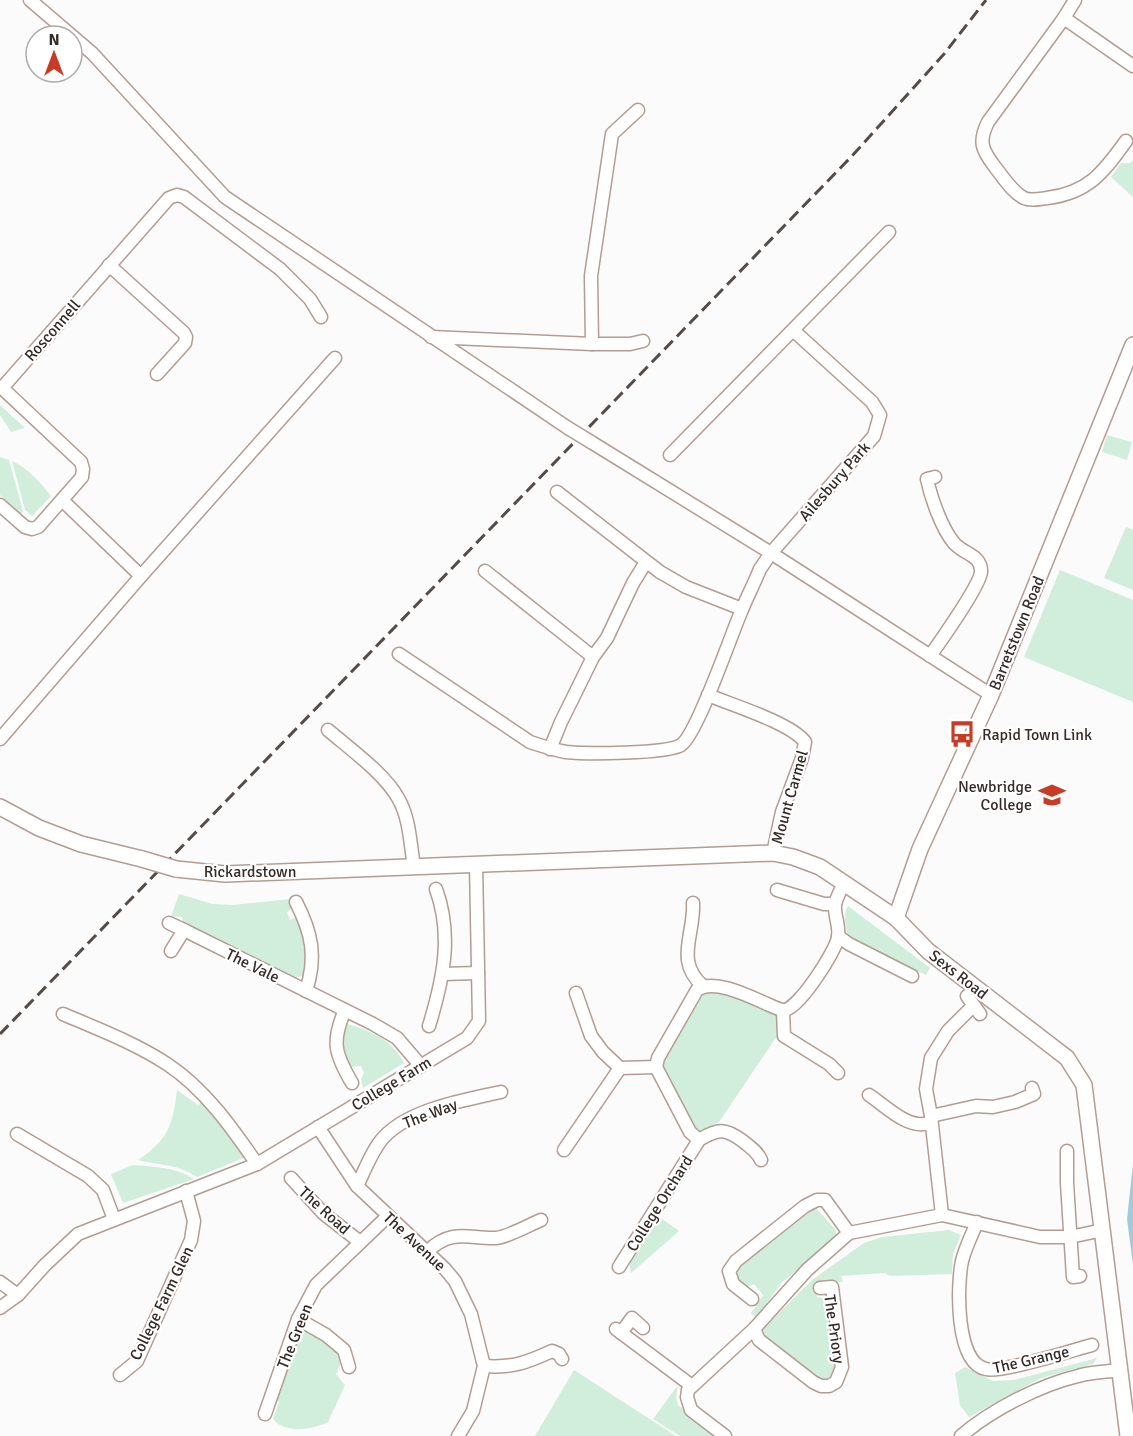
<svg xmlns="http://www.w3.org/2000/svg" width="1133" height="1436" viewBox="0 0 1133 1436" font-family="Signika,sans-serif">
<style>
.green{fill:#d0eedb}
.water{fill:#a6c9d9}
.lines{fill:none;stroke-linecap:round;stroke-linejoin:round}
.minor-casing{stroke:#b49c91;stroke-width:15}
.tertiary-casing{stroke:#b49c91;stroke-width:18}
.minor{stroke:#fff;stroke-width:12}
.tertiary{stroke:#fff;stroke-width:15}
.rail{stroke:#534c47;stroke-width:3;stroke-dasharray:12 6;stroke-linecap:butt}
.minor-bridge-casing{stroke:#b49c91;stroke-width:15;stroke-linecap:butt}
.tertiary-bridge-casing{stroke:#b49c91;stroke-width:18;stroke-linecap:butt}
.minor-bridge{stroke:#fff;stroke-width:12}
.tertiary-bridge{stroke:#fff;stroke-width:15}
.labels{text-anchor:middle;stroke-width:4.5;stroke-linejoin:round;paint-order:stroke}
.street-label{font-size:16px;fill:#352c27;stroke:#fff}
.poi-label{font-size:16px;fill:#352c27;stroke:#fff;text-anchor:start}
</style>
<rect width="100%" height="100%" fill="#fbfbfb"/>
<g class="green">
<polygon points="1133,160 1133,197 1111,177 1121,163 1130,163"/>
<polygon points="0,405 25,428 11,432 0,415"/>
<polygon points="1107,435 1132,442 1127,460 1102,452"/>
<polygon points="0,457 9,460 23,511 21,514 0,495"/>
<path d="M12,461c17,8 27,20 39,35l-19,20 -7,-6z"/>
<polygon points="1126,527 1133,530 1133,590 1104,578"/>
<polygon points="1060,570 1133,600 1133,702 1024,657"/>
<path d="M179,894l34,10 20,1 58,-6 1,9 -5,4 3,8 8,-4c8,19 14,40 5,60l-10,2 -110,-54 -1,-7 -11,-1z"/>
<path d="M848,906l82,62 -4,7 -77,-36c-3,-10 -7,-25 -1,-33z"/>
<polygon points="717,989 776,1011 780,1035 775,1039 719,1122 696,1134 663,1067 665,1059 705,992"/>
<path d="M347,1024c23,6 47,17 57,39l-41,25 -2,-9 3,-6 -3,-7 -10,1 -6,-5 -4,-31z"/>
<path d="M177,1090l21,15 6,-7 42,59 -49,20c-21,-14 -37,-11 -59,-17 30,-20 35,-35 39,-70z"/>
<path d="M133,1165c22,2 42,2 61,14l-71,24 -12,-29z"/>
<polygon points="816,1208 836,1230 835,1242 782,1282 756,1318 751,1313 763,1295 754,1284 744,1289 735,1280 735,1271 739,1264 809,1209"/>
<polygon points="658,1216 679,1231 631,1273 629,1259"/>
<polygon points="949,1230 961,1235 953,1254 952,1274 890,1276 885,1273 841,1276 843,1282 815,1282 817,1297 824,1298 831,1305 838,1366 833,1376 825,1382 812,1375 766,1339 763,1329 812,1280 864,1243 882,1237"/>
<path d="M302,1327l37,23 4,8 -7,16 9,11 -17,37c-16,8 -43,12 -55,-3l6,-17 -4,-6 23,-65z"/>
<polygon points="1097,1358 1093,1364 1041,1378 969,1417 960,1405 955,1373 965,1367 993,1381 1014,1380"/>
<polygon points="574,1370 676,1436 535,1436"/>
<polygon points="678,1385 676,1398 678,1405 718,1436 680,1436 653,1419"/>
</g>
<polygon class="water" points="1133,1164 1133,1265 1127,1219"/>
<g class="lines">
<defs>
<g id="minor">
<polyline points="30,0 92,53 225,197 568,428"/>
<path d="M1075,0l-11,18 -76,104c-10,20 -6,28 7,45 8,10 17,25 29,31 6,3 16,1 23,0 41,-5 56,-25 79,-57"/>
<polyline points="1064,18 1133,66"/>
<polyline points="638,110 612,134 591,276 592,344 630,344 643,341"/>
<polyline points="109,265 184,333 186,337 185,343 157,374"/>
<polyline points="431,337 592,344"/>
<polyline points="591,442 771,553 991,695"/>
<polyline points="670,455 889,232"/>
<polyline points="557,492 660,572 686,587 742,609"/>
<polyline points="62,500 141,576"/>
<polyline points="0,505 25,527 32,529 38,527 82,477 83,469 81,462 2,388 169,198 177,195 184,197 280,269 310,299 321,317"/>
<polyline points="485,571 593,657"/>
<path d="M399,654l131,88c12,4 24,8 36,10 19,2 101,2 115,-7 16,-10 50,-110 60,-133 6,-15 13,-28 19,-43l11,-16 103,-117 6,-21 -8,-13 -78,-71"/>
<path d="M930,656c10,-14 50,-71 51,-84 1,-17 -18,-18 -27,-29 -12,-14 -23,-45 -27,-64l8,-2"/>
<path d="M708,695c24,10 83,28 97,47l-3,16 -20,54 -9,41"/>
<path d="M328,730c21,18 57,44 70,68 12,20 12,46 16,68"/>
<polyline points="0,739 141,576 335,358"/>
<polyline points="550,749 561,722 593,657 607,638 633,583 646,562"/>
<polyline points="777,890 824,904 835,904"/>
<path d="M296,902c16,31 21,55 10,89"/>
<path d="M693,903c2,31 -19,58 10,83"/>
<polyline points="169,923 184,930"/>
<polyline points="838,936 849,944 912,976"/>
<polyline points="171,951 184,930 373,1024 397,1038 421,1066"/>
<polyline points="443,974 478,973"/>
<path d="M576,993l15,43 12,16 17,16 36,-1 2,-9 39,-68c17,-12 52,6 70,14 5,2 12,6 17,6 14,0 52,-59 54,-73 2,-10 -4,-22 -3,-32 1,-7 6,-15 9,-22"/>
<polyline points="967,996 980,1014"/>
<path d="M345,1010c-14,32 -10,44 7,73"/>
<polyline points="783,1011 784,1036 829,1064 838,1073"/>
<path d="M63,1014c35,15 72,29 104,50 38,25 65,64 90,100"/>
<path d="M429,1026c14,-46 24,-90 7,-137"/>
<polyline points="656,1067 690,1132 699,1140"/>
<path d="M869,1095c17,11 41,37 62,27"/>
<polyline points="931,1116 976,1106 993,1107 1015,1102 1034,1094 1032,1088"/>
<polyline points="318,1127 357,1186 445,1269 455,1281 471,1314 484,1366 473,1411 458,1436"/>
<polyline points="17,1134 88,1176 103,1190 114,1219"/>
<polyline points="564,1150 620,1068"/>
<polyline points="1067,1151 1067,1183 1073,1277 1080,1276"/>
<polyline points="291,1178 323,1213 360,1242"/>
<path d="M357,1186c7,-14 16,-38 27,-49 26,-28 81,-37 117,-45"/>
<polyline points="942,1215 931,1116 926,1089 931,1058 948,1031 973,1006"/>
<path d="M977,1222c-5,13 -12,26 -15,39 -5,24 -7,102 24,108 16,4 87,-19 106,-24"/>
<path d="M428,1251c24,-23 41,-12 68,-13 12,-1 33,-13 45,-18"/>
<path d="M619,1267l80,-127c19,-12 27,-12 45,2 7,6 13,9 17,18"/>
<polyline points="0,1282 18,1295"/>
<polyline points="752,1299 733,1284 729,1271 736,1261 805,1206 817,1200 825,1200 849,1233"/>
<polyline points="0,1308 18,1295 45,1265 78,1234 257,1164 467,1038 479,1021 476,864"/>
<polyline points="298,1319 326,1335 344,1350 349,1367"/>
<polyline points="616,1329 692,1386"/>
<polyline points="754,1329 759,1340 813,1382 821,1386 829,1386 836,1382 842,1367 832,1287 820,1288"/>
<polyline points="621,1333 632,1318 643,1328"/>
<path d="M484,1366c28,2 42,-3 68,-15l7,3 3,5"/>
<polyline points="120,1375 137,1361 191,1240 194,1221 186,1191"/>
<polyline points="265,1414 298,1319 316,1285 388,1216"/>
<polyline points="725,1436 691,1410 687,1397 688,1390 754,1329 807,1270 849,1233 942,1215 1040,1237 1070,1237 1103,1230"/>
<path d="M961,1436c30,-26 79,-51 117,-60 13,-4 28,-4 42,-6"/>
</g>
<g id="tertiary">
<polyline points="0,807 39,828 81,844 142,859"/>
<polyline points="176,869 225,874 773,853 793,857 820,867 896,918 928,951 1067,1058 1084,1085 1128,1436"/>
<polyline points="896,918 920,849 991,695 1133,345"/>
</g>
</defs>
<use href="#minor" class="minor-casing"/>
<use href="#tertiary" class="tertiary-casing"/>
<use href="#minor" class="minor"/>
<use href="#tertiary" class="tertiary"/>
<polyline class="rail" points="0,1034 852,156 944,54 986,0"/>
<defs>
<polyline id="minor-bridge" points="568,428 591,442"/>
<polyline id="tertiary-bridge" points="142,859 176,869"/>
</defs>
<use href="#minor-bridge" class="minor-bridge-casing"/>
<use href="#tertiary-bridge" class="tertiary-bridge-casing"/>
<use href="#minor-bridge" class="minor-bridge"/>
<use href="#tertiary-bridge" class="tertiary-bridge"/>
</g>
<defs>
<symbol id="bus-bare" viewBox="-9 -9 18 18"><path d="M-5-6H5V4H4V6H2V4H-2V6H-4V4H-5ZM-3.5-4V0h7V-4ZM-3.5 1.2v1.5H-2V1.2ZM2 1.2v1.5H3.5V1.2Z" fill="#c83c25" stroke="#fff" stroke-width="2.5" paint-order="stroke"/></symbol>
<symbol id="school-bare" viewBox="-9 -9 18 18"><path d="M0-5L7-2L0 1L-7-2ZM-4 1L0 2.5L4 1V4Q0 6-4 4Z" fill="#c83c25" stroke="#fff" stroke-width="2.5" paint-order="stroke"/></symbol>
</defs>
<g fill-rule="evenodd">
<use href="#bus-bare" x="943" y="715" width="38" height="38"/>
<use href="#school-bare" x="1033" y="776" width="38" height="38"/>
</g>
<g class="labels">
<g class="street-label">
<text transform="translate(52 330) rotate(-49)" y="6">Rosconnell</text>
<text transform="translate(834 481) rotate(-49)" y="6">Ailesbury Park</text>
<text transform="translate(1016 633) rotate(-68)" y="6">Barretstown Road</text>
<text transform="translate(789 797) rotate(-74)" y="6">Mount Carmel</text>
<text x="250" y="877">Rickardstown</text>
<text transform="translate(253 965) rotate(26)" y="6">The Vale</text>
<text transform="translate(959 974) rotate(38)" y="6">Sexs Road</text>
<text transform="translate(391 1083) rotate(-31)" y="6">College Farm</text>
<text transform="translate(430 1113) rotate(-21)" y="6">The Way</text>
<text transform="translate(659 1203) rotate(-58)" y="6">College Orchard</text>
<text transform="translate(325 1210) rotate(42)" y="6">The Road</text>
<text transform="translate(415 1241) rotate(43)" y="6">The Avenue</text>
<text transform="translate(161 1303) rotate(-64)" y="6">College Farm Glen</text>
<text transform="translate(835 1329) rotate(82)" y="6">The Priory</text>
<text transform="translate(294 1336) rotate(-68)" y="6">The Green</text>
<text transform="translate(1031 1359) rotate(-13)" y="6">The Grange</text>
</g>
<g class="poi-label">
<text x="982" y="740">Rapid Town Link</text>
<text x="1032" y="792" text-anchor="end">Newbridge<tspan x="1032" dy="18">College</tspan></text>
</g>
</g>
<g transform="translate(54 54)"><circle r="28" fill="#ffffff" stroke="#aeaba9" stroke-width="1.5"/>
<path d="M0-4.5L10 22L0 15L-10 22Z" fill="#c83c25"/>
<text y="-9" font-size="16" font-weight="bold" text-anchor="middle" fill="#352c27">N</text>
</g>
</svg>
